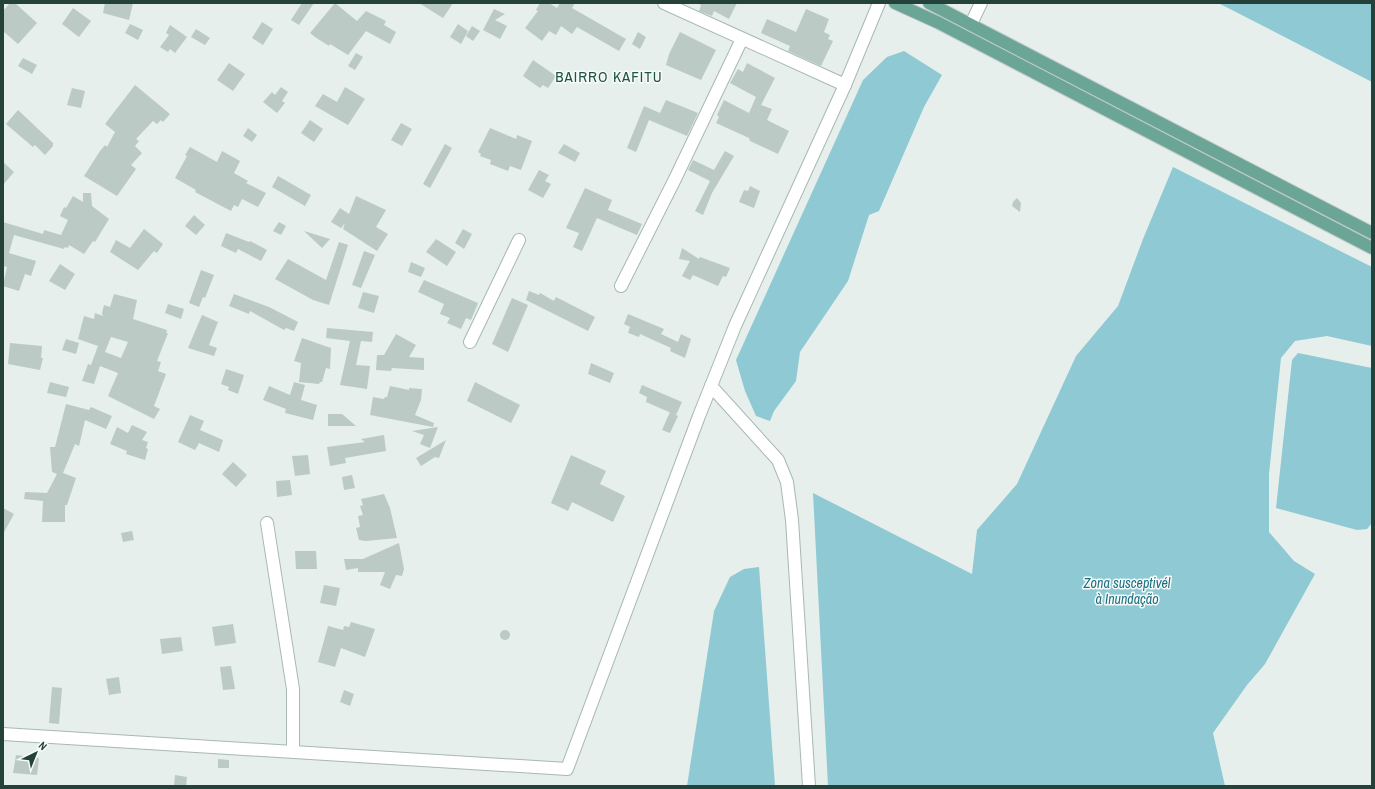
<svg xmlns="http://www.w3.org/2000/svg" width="1375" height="789" viewBox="0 0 1375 789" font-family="'Archivo Narrow',sans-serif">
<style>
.water{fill:#8ec9d4}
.building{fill:#bbcac4;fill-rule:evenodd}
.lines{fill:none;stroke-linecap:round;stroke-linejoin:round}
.minor-casing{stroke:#a8b8b2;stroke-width:14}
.major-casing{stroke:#c2cac8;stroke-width:14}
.minor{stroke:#fff;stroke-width:12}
.major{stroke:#6aa596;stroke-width:12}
.labels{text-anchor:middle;stroke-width:3;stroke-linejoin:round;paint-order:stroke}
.water-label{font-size:14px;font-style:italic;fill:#1c6f80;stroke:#f7fbf9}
.quarter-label{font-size:15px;letter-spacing:1px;fill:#1f5548;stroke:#f7fbf9}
</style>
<rect width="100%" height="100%" fill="#e6efeb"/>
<g class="water">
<polygon points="1218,3 1372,3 1372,82 1230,9"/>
<polygon points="904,51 942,75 924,107 879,211 869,215 848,281 800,352 796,381 774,411 770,421 756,416 745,391 736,360 863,80 887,57"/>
<polygon points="1173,167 1372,267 1372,346 1327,336 1295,341 1281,358 1269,474 1269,532 1294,561 1315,574 1265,664 1247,685 1213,733 1225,786 828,786 813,493 972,574 977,530 1017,484 1076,356 1118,306 1143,239"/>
<polygon points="1298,353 1372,368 1372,523 1367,529 1357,530 1276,508 1292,360"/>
<polygon points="759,567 775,786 687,786 714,611 730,577 744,569"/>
</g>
<g class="building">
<polygon points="10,3 15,3 37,23 18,44 3,31 3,11"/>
<polygon points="105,3 133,3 129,20 103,13"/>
<polygon points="302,3 314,3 299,25 291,20"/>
<polygon points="335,3 357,21 366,11 386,21 384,25 396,32 390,44 366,31 348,55 330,44 329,46 315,37 310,33"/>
<polygon points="419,3 453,3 443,18"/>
<polygon points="540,3 549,3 557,8 560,3 575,3 572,8 626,39 619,51 577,27 572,34 561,26 556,35 549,31 542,41 525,28 538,11 536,10"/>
<polygon points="697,3 737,3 729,19 714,11 712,16 699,11 701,5"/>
<polygon points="73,8 91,21 79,37 62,24"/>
<polygon points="494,9 505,14 495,20 507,26 500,39 483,30"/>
<polygon points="806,9 829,19 824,32 830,35 828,39 833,41 821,66 788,51 790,46 761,33 767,19 796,32"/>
<polygon points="262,22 273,29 263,45 252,38"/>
<polygon points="130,24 143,30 138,40 125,33"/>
<polygon points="458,24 468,31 461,44 450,37"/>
<polygon points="170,25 187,37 175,53 170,49 168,52 160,47 169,35 166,33"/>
<polygon points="472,26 480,31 473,41 466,36"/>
<polygon points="196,29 210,38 205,45 191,37"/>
<polygon points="638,32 646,37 640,49 632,44"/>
<polygon points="680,32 716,50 701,80 666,65 669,54"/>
<polygon points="356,53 363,57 355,70 348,66"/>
<polygon points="23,58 37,65 32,74 18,66"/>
<polygon points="533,60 556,76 548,88 543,85 540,88 523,76"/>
<polygon points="229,63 245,74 233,91 217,80"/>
<polygon points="747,63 775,78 761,105 772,109 767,120 789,131 778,154 750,141 749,138 716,123 719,117 717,115 724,100 749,113 756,97 730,83 738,69 743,72"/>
<polygon points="135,85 170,114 163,122 161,120 157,124 153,121 136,139 139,141 135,146 142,153 131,165 136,169 117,196 84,176 100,151 105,145 107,147 115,132 105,124"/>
<polygon points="281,87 288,92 282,101 285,103 277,113 263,102 272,92 275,95"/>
<polygon points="345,87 365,99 348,125 315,106 323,94 337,102"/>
<polygon points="72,88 85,91 81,108 67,105"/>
<polygon points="666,100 698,113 687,136 649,120 636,152 627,148 644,106 660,113"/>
<polygon points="18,110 53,143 53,146 45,155 35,145 33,147 6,124"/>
<polygon points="310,120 323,129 314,142 301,133"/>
<polygon points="401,123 412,129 402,146 391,140"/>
<polygon points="248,128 257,135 252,142 243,136"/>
<polygon points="490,128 516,139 517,135 532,141 521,170 510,166 508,171 490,164 491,160 480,156 481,154 478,152"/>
<polygon points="445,144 452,148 430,188 423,184"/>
<polygon points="564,144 580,153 575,162 558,153"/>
<polygon points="190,147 217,162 222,151 240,161 234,173 248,181 246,183 266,193 258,207 242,199 238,207 234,205 231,211 195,192 196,190 175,178 187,156 185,155"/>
<polygon points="725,151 734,156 712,193 703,215 695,211 710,181 688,170 693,160 714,170"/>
<polygon points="3,162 14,172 3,185"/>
<polygon points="539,170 549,175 545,181 551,184 543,198 528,190"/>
<polygon points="278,176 311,195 305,206 272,187"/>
<polygon points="750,186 760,191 754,208 739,202 744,190 748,191"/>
<polygon points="585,188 612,200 608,210 642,224 637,235 597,218 582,251 573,247 579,233 566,228"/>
<polygon points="83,193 91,193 92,206 109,219 95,242 93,241 84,254 69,245 68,248 65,247 64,249 14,235 9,253 36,261 31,276 25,274 19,291 3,286 7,267 3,266 3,222 43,234 44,230 61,235 68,220 60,216 64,207 66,208 73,196 83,202"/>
<polygon points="356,196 386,210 376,227 388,234 377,251 343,229 345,223 341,228 331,222 340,208 349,214"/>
<polygon points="1017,198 1021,203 1020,212 1012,206 1013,202"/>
<polygon points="194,215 205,225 196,235 185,226"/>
<polygon points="279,222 286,226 281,235 273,231"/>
<polygon points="144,229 163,244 157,253 154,251 138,270 110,252 116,240 130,248"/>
<polygon points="463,229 472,234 464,249 455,243"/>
<polygon points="304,231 330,239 322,248"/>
<polygon points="226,233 249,242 250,241 267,250 261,261 238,249 236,253 221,246"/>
<polygon points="436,239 456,252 447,266 426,252"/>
<polygon points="339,242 348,245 329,305 313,300 275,279 288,259 326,280"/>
<polygon points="682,248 699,259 700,257 730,268 726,277 723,276 718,286 693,275 690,280 682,276 690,261 679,259"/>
<polygon points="364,251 375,255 361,288 352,285"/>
<polygon points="411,262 425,268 421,277 408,272"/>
<polygon points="60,264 75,274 65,290 49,281"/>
<polygon points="201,270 214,275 205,298 203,297 199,307 189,303"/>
<polygon points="424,280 478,303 471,320 466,318 461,329 447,323 450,318 440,314 444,304 418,292"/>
<polygon points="529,291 539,295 540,293 554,301 556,297 595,317 588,331 526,300"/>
<polygon points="363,292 379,296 374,313 358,308"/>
<path d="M114,294l23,6 -4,19 34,11 -1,3h2l-11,28 4,1 -3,9 8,3 -12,32 6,3 -6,10 -46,-23 10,-23 -18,-7 -6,18 -12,-3 6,-17 3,1 7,-19 -20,-7 6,-23 10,3 1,-6 8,3 -1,-3 2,-8 6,2zM111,337l17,5 -7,16 -16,-6z"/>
<polygon points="234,294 269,307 298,322 294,331 286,328 284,330 250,311 249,314 229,306"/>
<polygon points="512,298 528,305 508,352 492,344"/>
<polygon points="168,304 184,309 181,319 165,313"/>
<polygon points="628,314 664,329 661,334 678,342 681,334 691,339 685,358 670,351 671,348 640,334 639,337 628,333 630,327 624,324"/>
<polygon points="202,315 218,322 209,345 217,348 214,356 188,348"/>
<polygon points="327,328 373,332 372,342 361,341 356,365 370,366 367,389 340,385 350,341 326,338"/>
<polygon points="396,334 416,345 409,357 424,358 424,370 392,368 391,371 376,370 377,355 384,355"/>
<polygon points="302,338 331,348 330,369 326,368 322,382 320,382 319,384 299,382 301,363 294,361"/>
<polygon points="66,339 79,343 76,354 62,350"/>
<polygon points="10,343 42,346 41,358 43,358 40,370 8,364"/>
<polygon points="591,363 614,373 610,383 588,374"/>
<polygon points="226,369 244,375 238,394 228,390 229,387 221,384"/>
<polygon points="50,382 69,387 66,397 47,393"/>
<polygon points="294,382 305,385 301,400 317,405 313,420 285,413 286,409 263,400 269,386 290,395"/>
<polygon points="475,382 520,405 511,423 467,401"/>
<polygon points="642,385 682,402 676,415 646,402 647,397 639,393"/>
<polygon points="390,386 409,390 409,388 422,389 421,400 415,415 434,423 433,427 370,415 373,397 384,399 385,397 387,397"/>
<polygon points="66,404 89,410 91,407 112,416 106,429 85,420 79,446 75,444 63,473 76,478 67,505 65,505 65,522 42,522 43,501 24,499 25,492 47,493 57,474 52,472 50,447 55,447"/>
<polygon points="670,412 678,416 670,433 662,430"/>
<polygon points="328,414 342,414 356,426 328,426"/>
<polygon points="190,415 204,421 200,430 223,440 219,452 199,443 195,450 178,442"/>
<polygon points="132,425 147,432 142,440 148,442 146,448 148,449 145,460 126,454 127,451 110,444 117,427 128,433"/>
<polygon points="438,427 430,448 420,444 424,435 412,431"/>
<polygon points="384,435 386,451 345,458 346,463 330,466 327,447 365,442 361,439"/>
<polygon points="446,440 439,458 435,457 421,466 416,458"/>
<polygon points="308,455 310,474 295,476 292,456"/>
<polygon points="571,455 606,471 600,484 625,496 613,522 572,502 568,511 551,503"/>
<polygon points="233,462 247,475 236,487 222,474"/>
<polygon points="352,475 355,488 344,490 342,477"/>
<polygon points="290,480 292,495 277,497 276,481"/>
<polygon points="384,494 390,508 397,538 366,541 359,540 356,528 360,527 358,516 363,515 360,506 363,505 361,499"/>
<polygon points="3,508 14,514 3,534"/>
<polygon points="132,531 134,540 123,542 121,533"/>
<polygon points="399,543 404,569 402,576 396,575 390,589 380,585 385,572 358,572 358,568 346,570 344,559 363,559"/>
<polygon points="295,551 316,551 317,569 296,569"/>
<polygon points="324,585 340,588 336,606 320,603"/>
<polygon points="351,622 375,629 365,657 341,648 335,667 318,662 328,626 343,630 344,626 349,627"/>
<polygon points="233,624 236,643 215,646 212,627"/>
<circle cx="505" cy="635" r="5"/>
<polygon points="181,637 183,651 162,654 160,639"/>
<polygon points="231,666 235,689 223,690 220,667"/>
<polygon points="119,677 121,693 109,695 106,679"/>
<polygon points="52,687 62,688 59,724 49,723"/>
<polygon points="344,690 354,694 350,706 340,702"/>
<polygon points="16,755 39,758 37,775 13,773"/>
<polygon points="218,759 229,760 229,768 218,768"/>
<polygon points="175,775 187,777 186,786 174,786"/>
</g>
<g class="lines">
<defs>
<g id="minor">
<polyline points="664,3 845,85"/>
<polyline points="971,24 981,3"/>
<polyline points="621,286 675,179 742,39"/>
<polyline points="470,342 519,240"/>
<polyline points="711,386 778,460 787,482 792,520 809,786"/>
<polyline points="267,523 293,689 293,751"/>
<polyline points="3,734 567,769 699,416 735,326 845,85 879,3"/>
</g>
<g id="major">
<polyline points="895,3 939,23 1372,248"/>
<polyline points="929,3 1372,233"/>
</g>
</defs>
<use href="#minor" class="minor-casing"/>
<use href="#major" class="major-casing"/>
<use href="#minor" class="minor"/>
<use href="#major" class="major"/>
</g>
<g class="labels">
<g class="water-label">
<text x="1127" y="588">Zona susceptivél<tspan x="1127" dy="16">à Inundação</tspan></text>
</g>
<g class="quarter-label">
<text x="609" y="82">BAIRRO KAFITU</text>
</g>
</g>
<rect width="1375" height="789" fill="none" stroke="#24423a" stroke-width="8"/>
<g transform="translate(36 753) rotate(43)" stroke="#f7fbf9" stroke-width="3" paint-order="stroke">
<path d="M0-3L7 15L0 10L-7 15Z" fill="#24423a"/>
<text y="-6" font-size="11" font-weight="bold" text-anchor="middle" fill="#24423a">N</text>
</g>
</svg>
